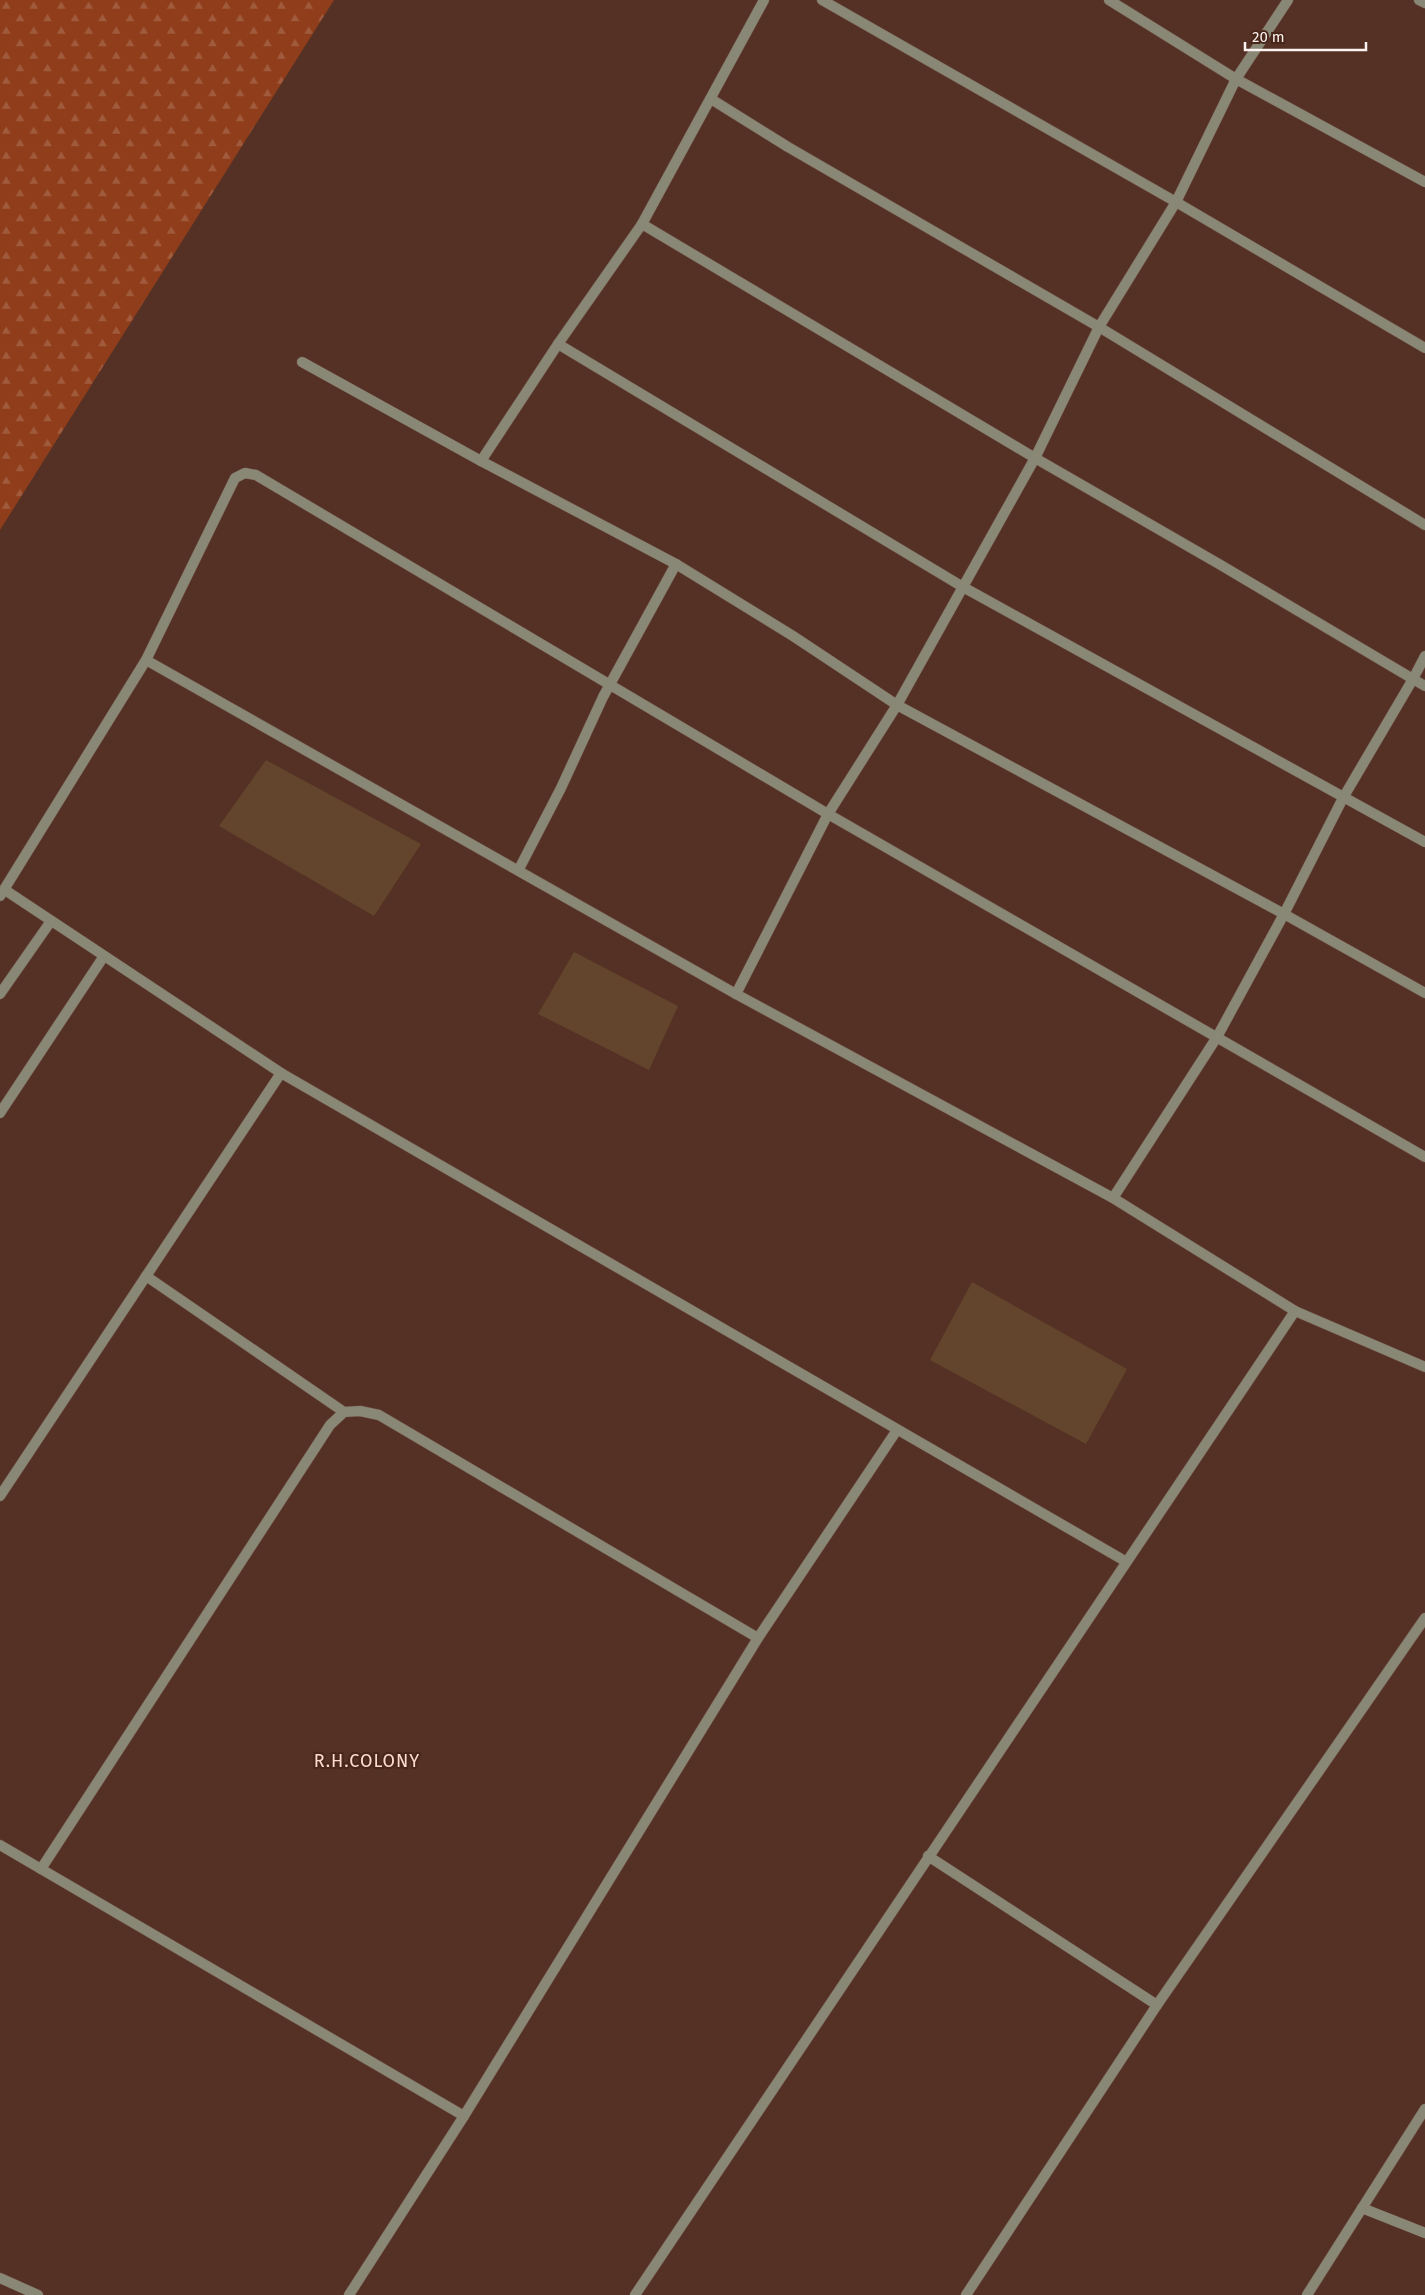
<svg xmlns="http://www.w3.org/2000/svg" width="1425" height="2295" viewBox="0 0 1425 2295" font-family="'Fira Sans',sans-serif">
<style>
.forest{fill:url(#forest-firs)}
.building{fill:#62452c}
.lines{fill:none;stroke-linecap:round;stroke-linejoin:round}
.minor-casing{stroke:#6f5044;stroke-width:11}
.minor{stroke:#898776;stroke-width:10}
.labels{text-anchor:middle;stroke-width:4.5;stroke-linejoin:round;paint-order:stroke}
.neighbourhood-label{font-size:18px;letter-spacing:1px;fill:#ffdbcd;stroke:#48271a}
</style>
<defs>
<pattern id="forest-firs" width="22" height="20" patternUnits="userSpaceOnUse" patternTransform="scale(1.25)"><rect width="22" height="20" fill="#8f3d1a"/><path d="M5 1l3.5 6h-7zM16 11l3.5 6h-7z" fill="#a05a3c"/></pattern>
</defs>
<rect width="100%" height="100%" fill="#543124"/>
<polygon class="forest" points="0,0 334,0 0,530"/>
<g class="building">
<polygon points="266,760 421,844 374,916 219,826"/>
<polygon points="574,952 678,1006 649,1070 538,1014"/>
<polygon points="972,1282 1127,1369 1086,1444 930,1360"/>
</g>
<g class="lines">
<defs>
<g id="minor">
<polyline points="822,0 1176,202 1425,348"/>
<polyline points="1109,0 1236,79 1425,182"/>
<polyline points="1419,0 1425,3"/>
<polyline points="711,99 788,147 1099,327 1425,525"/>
<polyline points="642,224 1035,458 1219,564 1413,679 1343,798 1284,914 897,705 793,636 676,564"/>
<polyline points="558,344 963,587 1425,842"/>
<polyline points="302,362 481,461"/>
<polyline points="1425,656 1413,679 1425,686"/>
<polyline points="146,660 736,994 1113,1198 1295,1311 1425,1367"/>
<polyline points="519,869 561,788 603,697 676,564 481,461 558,344 642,224 764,0"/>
<polyline points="5,890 281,1073 1125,1561"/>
<polyline points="0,896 146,660 235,478 245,473 256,475 828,814 1425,1157"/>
<polyline points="0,994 51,921"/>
<polyline points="736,994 828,814 897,705 1035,458 1099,327 1176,202 1236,79 1288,0"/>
<polyline points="0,1113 104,956"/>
<polyline points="1113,1198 1217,1037 1284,914 1425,993"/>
<polyline points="146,1276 344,1412"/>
<polyline points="0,1496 281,1073"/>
<polyline points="0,1845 464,2116 349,2295"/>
<polyline points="928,1856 1157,2005"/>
<polyline points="41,1869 330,1425 344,1412 360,1411 379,1415 758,1638"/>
<polyline points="464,2116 758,1638 897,1430"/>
<polyline points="1362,2208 1425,2233"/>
<polyline points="0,2278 38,2295"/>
<polyline points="635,2295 1295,1311"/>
<polyline points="966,2295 1157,2005 1425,1618"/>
<polyline points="1307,2295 1425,2109"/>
</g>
</defs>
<use href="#minor" class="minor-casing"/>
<use href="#minor" class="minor"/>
</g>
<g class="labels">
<g class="neighbourhood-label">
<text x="367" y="1767">R.H.COLONY</text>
</g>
</g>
<path d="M1245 42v8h121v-8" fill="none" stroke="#fcf2ef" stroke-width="2.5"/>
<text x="1252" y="42" font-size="15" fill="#fcf2ef" stroke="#48271a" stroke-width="4" paint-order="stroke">20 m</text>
</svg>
